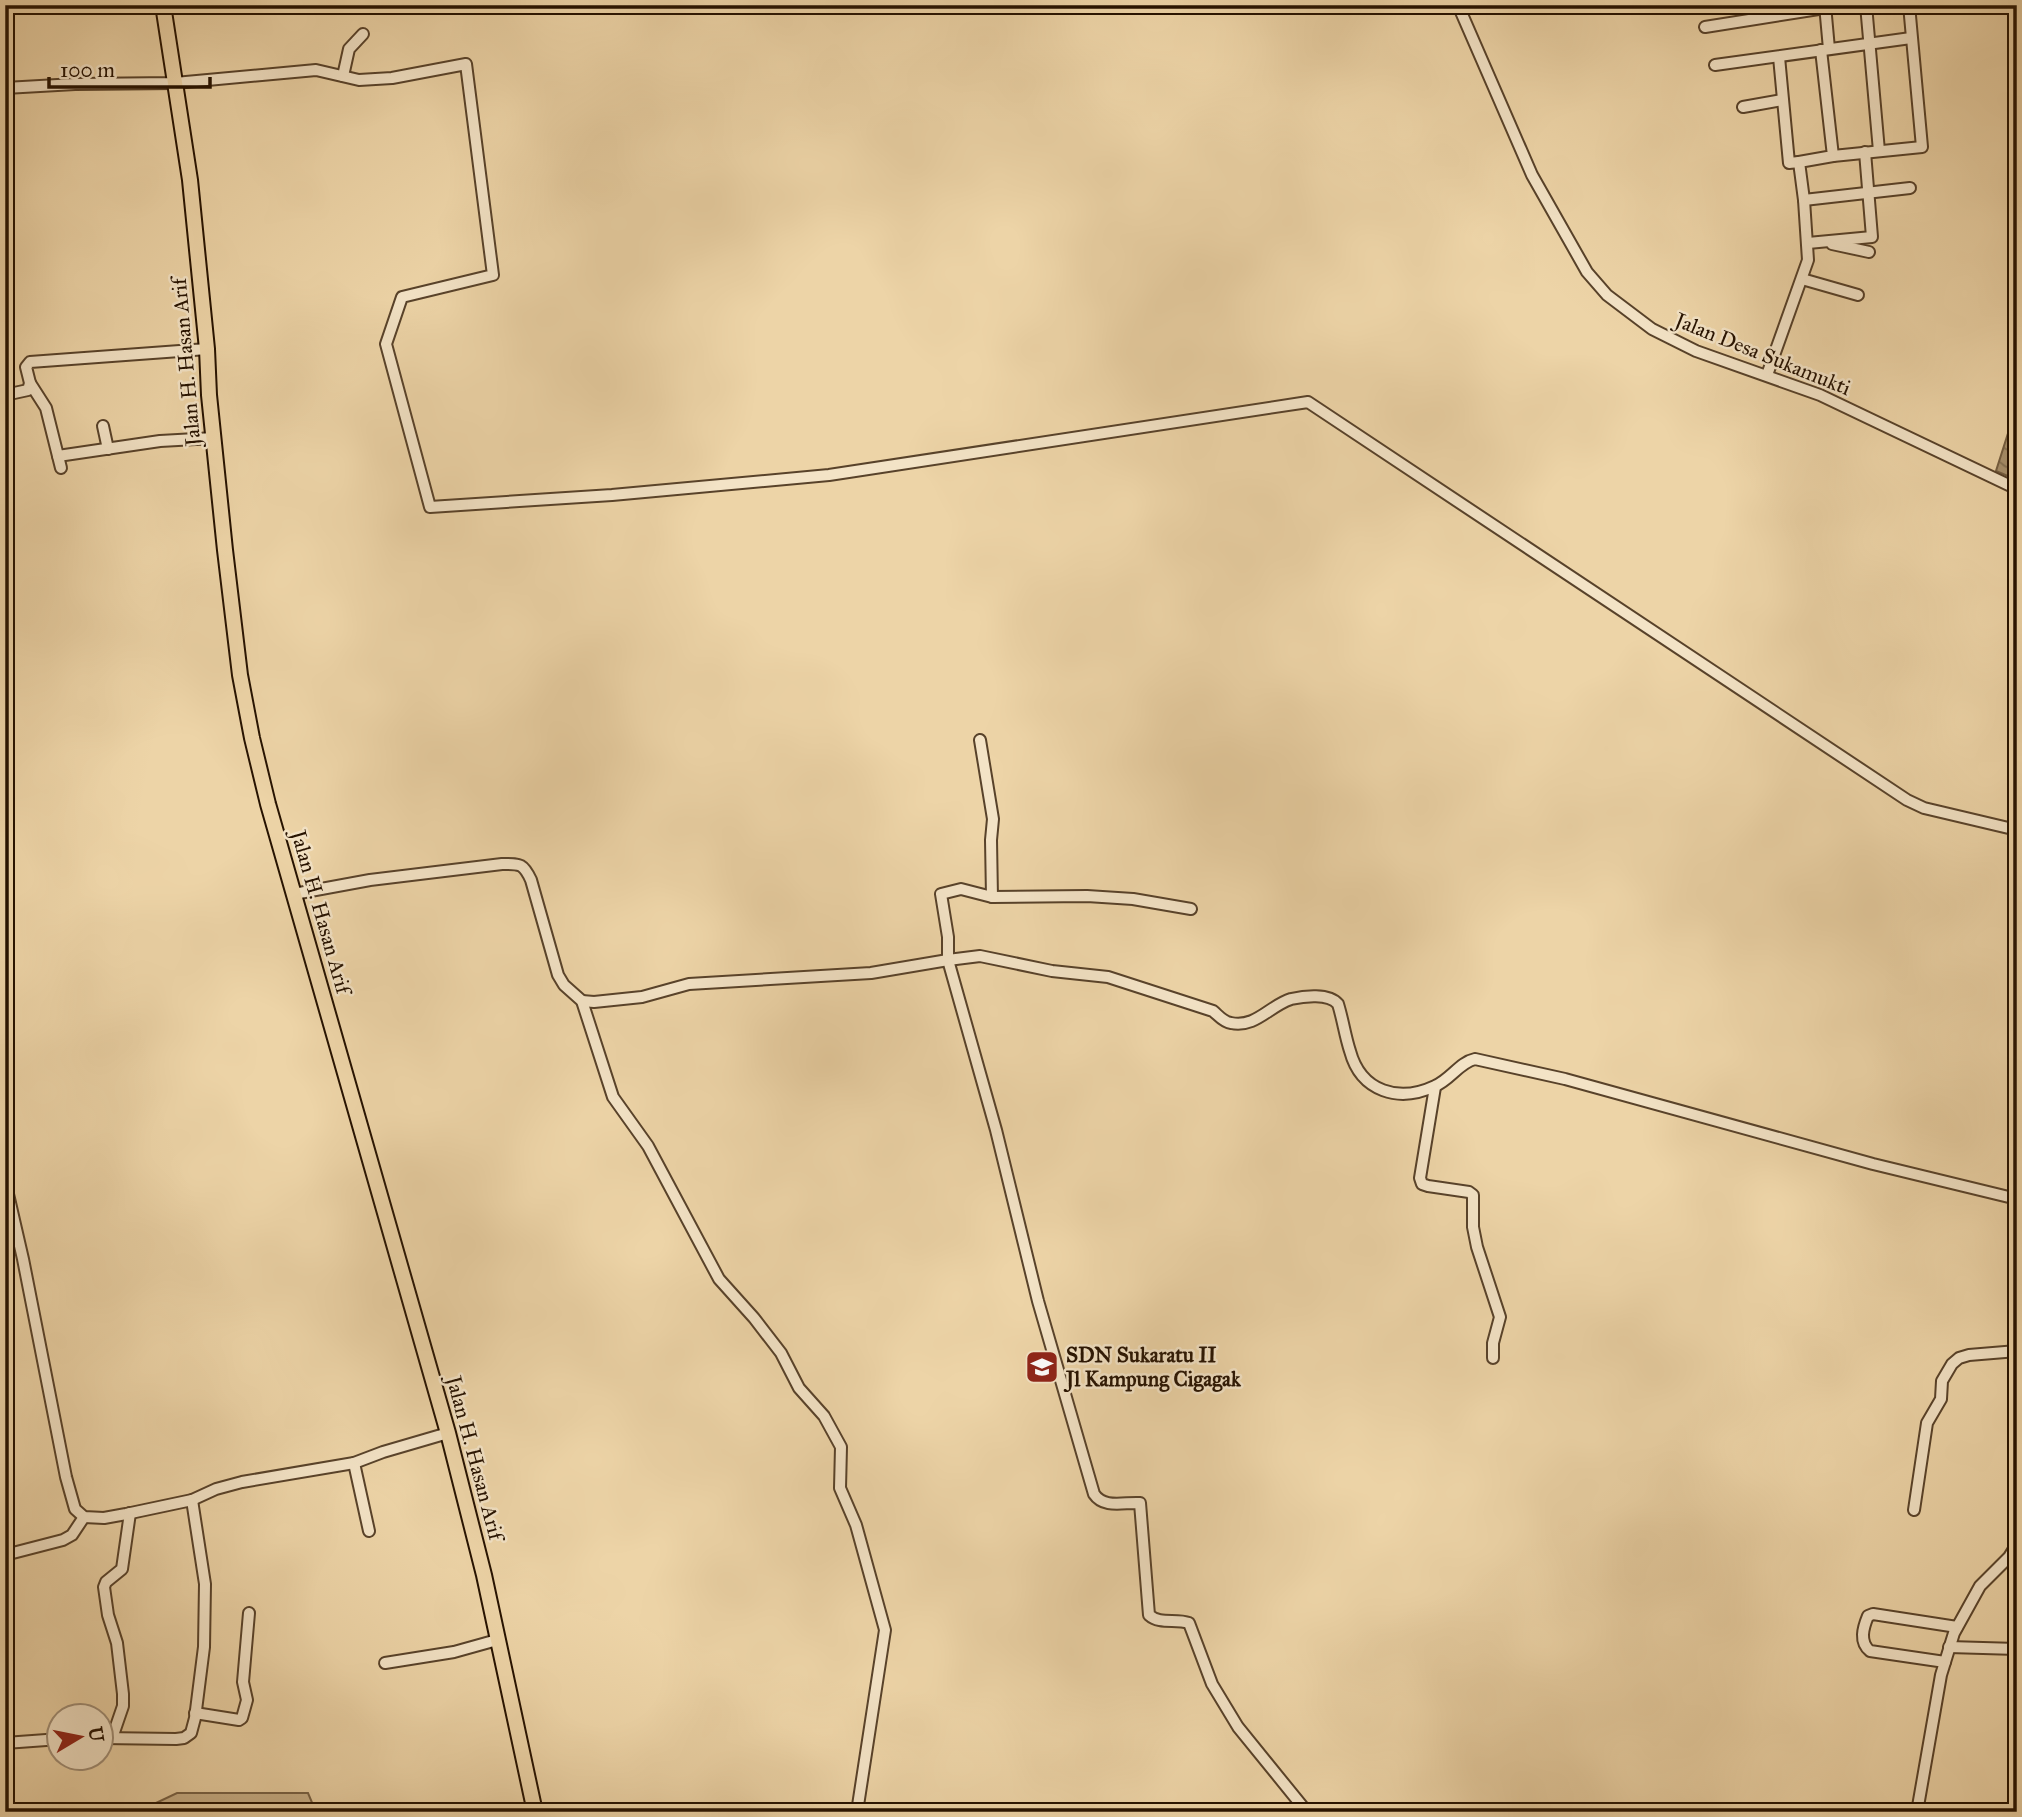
<svg xmlns="http://www.w3.org/2000/svg" width="2022" height="1817" viewBox="0 0 2022 1817" font-family="'IM FELL Great Primer',serif">
<style>
.park{fill:#cbb38b;stroke:#786246;stroke-width:2}
.water{fill:url(#water-waves);stroke:#755f42;stroke-width:2}
.lines{fill:none;stroke-linecap:round;stroke-linejoin:round}
.minor-casing{stroke:#58422a;stroke-width:14}
.major-casing{stroke:#261200;stroke-width:18}
.minor{stroke:#f3e3c6;stroke-width:10}
.major{stroke:#edd4a7;stroke-width:14}
.labels{text-anchor:middle;stroke-width:5;stroke-linejoin:round;paint-order:stroke}
.street-label{font-size:21px;fill:#261200;stroke:#f3e3c6}
.poi-label{font-size:21px;font-weight:bold;fill:#261200;stroke:#f3e3c6;text-anchor:start}
</style>
<defs>
<pattern id="water-waves" width="16" height="10" patternUnits="userSpaceOnUse" patternTransform="scale(1.75)"><rect width="16" height="10" fill="#a9926e"/><path d="M0 5q4-4 8 0t8 0" fill="none" stroke="#897658"/></pattern>
</defs>
<rect width="100%" height="100%" fill="#edd4a7"/>
<filter id="stains"><feTurbulence type="fractalNoise" baseFrequency=".00286" numOctaves="4"/><feColorMatrix values="0 0 0 0 .2 0 0 0 0 .09 0 0 0 0 .02 0 0 0 .5 -.17"/></filter>
<radialGradient id="worn" r=".72"><stop offset=".6" stop-color="#630" stop-opacity="0"/><stop offset="1" stop-color="#630" stop-opacity=".3"/></radialGradient>
<polygon class="park" points="177,1793 308,1793 316,1812 137,1812"/>
<polygon class="water" points="2017,405 2017,480 1996,471"/>
<g class="lines">
<defs>
<g id="minor">
<polyline points="1458,5 1532,175 1587,272 1607,295 1652,329 1696,351 1820,395 2017,489"/>
<polyline points="1825,5 1829,49"/>
<polyline points="1866,5 1879,151"/>
<polyline points="1705,27 1825,8"/>
<polyline points="1779,57 1789,163 1799,162"/>
<polyline points="1715,65 1911,38"/>
<polyline points="343,76 349,49 363,34"/>
<polyline points="5,88 75,84 175,83 316,70 359,80 392,78 466,64 493,275 402,297 386,344 430,507 612,495 829,475 1308,402 1907,800 1924,808 2017,830"/>
<polyline points="1743,107 1782,100"/>
<polyline points="1833,156 1922,147 1909,5"/>
<polyline points="1804,200 1910,188"/>
<polyline points="1808,243 1872,237 1865,152"/>
<polyline points="1832,244 1869,252"/>
<polyline points="1802,279 1858,295"/>
<polyline points="1767,375 1808,260 1804,200 1799,162 1833,156 1821,50"/>
<polyline points="30,383 46,408 61,468"/>
<polyline points="5,395 28,390 30,383 26,367 30,362 207,349"/>
<polyline points="103,426 108,449"/>
<polyline points="58,456 160,441 214,438"/>
<path d="M980,740l13,79 -2,21 1,57 -31,-8 -20,5 7,43v23l32,-4 72,15 56,6 105,34c5,4 10,11 18,12 25,5 38,-17 60,-24 13,-3 38,-6 47,5 5,16 7,32 12,47 11,41 49,52 85,35 15,-6 25,-24 40,-27l90,20 308,85 144,35"/>
<path d="M294,894l76,-14 132,-16c18,0 21,-1 29,16l27,95 6,10 18,16 31,96 35,49 71,133 35,39 27,35 18,35 25,28 17,31 -1,41 16,37 29,105 -28,182"/>
<polyline points="992,897 1087,896 1133,899 1191,909"/>
<path d="M582,1001l12,1 48,-5 47,-13 182,-11 77,-13 48,170 42,171 56,193c10,15 30,8 46,9l9,112c11,10 27,3 40,8l23,61 26,43 69,85"/>
<polyline points="1435,1087 1420,1178 1422,1184 1428,1186 1469,1192 1473,1195 1473,1227 1477,1247 1500,1317 1493,1343 1493,1358"/>
<polyline points="5,1181 23,1259 66,1477 75,1509 84,1517 104,1518 126,1514 192,1500 216,1489 242,1482 354,1463 383,1452 448,1433"/>
<polyline points="354,1463 369,1531"/>
<polyline points="1914,1510 1927,1423 1941,1399 1942,1381 1952,1364 1959,1358 1969,1355 2017,1351"/>
<polyline points="5,1555 63,1540 72,1535 84,1517"/>
<polyline points="1949,1647 2017,1649"/>
<path d="M1945,1662l-75,-11c-11,-9 -7,-23 -2,-35l5,-2 84,13"/>
<polyline points="385,1663 454,1652 497,1640"/>
<polyline points="195,1713 239,1720 242,1718 247,1700 243,1682 249,1613"/>
<polyline points="102,1738 176,1739 184,1738 191,1733 195,1718 204,1647 205,1584 192,1500"/>
<polyline points="112,1738 123,1706 123,1694 117,1643 108,1615 104,1587 106,1582 122,1569 130,1513"/>
<polyline points="5,1743 60,1739"/>
<polyline points="1917,1812 1941,1675 1954,1633 1980,1586 2009,1557 2017,1544"/>
</g>
<polyline id="major" points="163,5 190,180 207,349 209,395 225,550 240,675 252,738 268,804 448,1433 484,1575 535,1812"/>
</defs>
<use href="#minor" class="minor-casing"/>
<use href="#major" class="major-casing"/>
<use href="#minor" class="minor"/>
<use href="#major" class="major"/>
</g>
<defs>
<symbol id="school-square" viewBox="-11 -11 22 22"><rect x="-9" y="-9" width="18" height="18" rx="4" fill="#8f2418" stroke="#f3e3c6"/><path d="M0-5L7-2L0 1L-7-2ZM-4 1L0 2.5L4 1V4Q0 6-4 4Z" fill="#fff"/></symbol>
</defs>
<g fill-rule="evenodd">
<use href="#school-square" x="1023" y="1348" width="38" height="38"/>
</g>
<g class="labels">
<g class="street-label">
<text transform="translate(1763 354) rotate(22)" y="7">Jalan Desa Sukamukti</text>
<text transform="translate(186 362) rotate(-95)" y="7">Jalan H. Hasan Arif</text>
<text transform="translate(321 912) rotate(74)" y="7">Jalan H. Hasan Arif</text>
<text transform="translate(475 1458) rotate(75)" y="7">Jalan H. Hasan Arif</text>
</g>
<g class="poi-label">
<text x="1066" y="1362">SDN Sukaratu II<tspan x="1066" dy="24">Jl Kampung Cigagak</tspan></text>
</g>
</g>
<rect width="2022" height="1817" fill="none" stroke="#edd4a7" stroke-width="28"/>
<rect x="7" y="7" width="2008" height="1803" fill="none" stroke="#261200" stroke-width="3.5"/>
<rect x="14" y="14" width="1994" height="1789" fill="none" stroke="#261200" stroke-width="2"/>
<g transform="translate(80 1737) rotate(80)"><circle r="33" fill="#f3e3c6" stroke="#a18f77" stroke-width="2"/>
<path d="M0-5L12 26L0 18L-12 26Z" fill="#8f2418"/>
<text y="-10" font-size="19" font-weight="bold" text-anchor="middle" fill="#261200">U</text>
</g>
<path d="M49 77v10h161v-10" fill="none" stroke="#261200" stroke-width="3.5"/>
<text x="60" y="77" font-size="21" fill="#261200" stroke="#f3e3c6" stroke-width="5" paint-order="stroke">100 m</text>
<rect width="100%" height="100%" filter="url(#stains)"/>
<rect width="100%" height="100%" fill="url(#worn)"/>
</svg>
